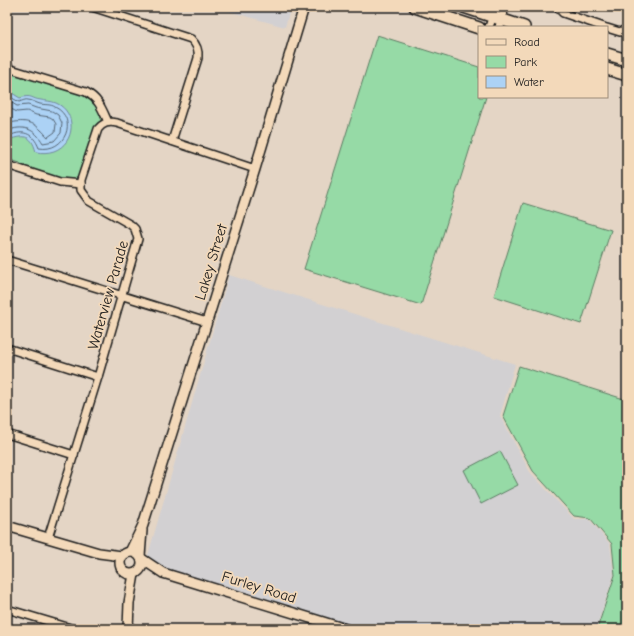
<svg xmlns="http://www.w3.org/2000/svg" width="634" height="636" viewBox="0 0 634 636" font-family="'Comic Neue',sans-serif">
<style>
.built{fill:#d2d0d2}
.green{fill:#96daa6;stroke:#597b61}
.water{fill:#acd2f5;stroke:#72899e}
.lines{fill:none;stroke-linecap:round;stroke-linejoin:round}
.shore{stroke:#566573;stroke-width:1}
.minor-casing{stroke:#1c1c1c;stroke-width:10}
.tertiary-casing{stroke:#1c1c1c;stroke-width:12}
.primary-casing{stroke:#1c1c1c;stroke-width:14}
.minor{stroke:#f3d9ba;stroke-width:7}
.tertiary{stroke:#f3d9ba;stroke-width:9}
.primary{stroke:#f3d9ba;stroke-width:11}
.labels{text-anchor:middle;stroke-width:3.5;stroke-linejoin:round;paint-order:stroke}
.street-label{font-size:15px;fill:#1c1c1c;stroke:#f3d9ba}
</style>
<rect width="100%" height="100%" fill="#e4d5c5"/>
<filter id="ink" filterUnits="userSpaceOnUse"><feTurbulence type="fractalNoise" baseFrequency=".025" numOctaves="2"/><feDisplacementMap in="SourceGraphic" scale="8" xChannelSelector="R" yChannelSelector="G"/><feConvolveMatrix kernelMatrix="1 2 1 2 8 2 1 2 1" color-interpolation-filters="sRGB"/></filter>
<g filter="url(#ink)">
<g class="built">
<polygon points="221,7 291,7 285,27 221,9"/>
<polygon points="229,275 515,364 500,416 530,472 574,519 589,519 610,544 614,575 596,629 361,629 146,562"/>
</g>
<g class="green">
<polygon points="377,35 479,67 479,97 486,97 421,305 304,269"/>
<path d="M7,69l76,26c11,5 21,15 17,28l-21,53 -6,4h-7l-43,-13 -3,-4 -13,-4z"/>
<polygon points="523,203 611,230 581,324 494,296"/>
<polygon points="519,366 627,400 627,629 597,629 615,575 612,544 590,518 574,516 533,471 503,416"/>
<polygon points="500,451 518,485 481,504 464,470"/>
</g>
<path class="water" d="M7,90l13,8c12,-4 11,1 21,2 5,1 10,1 15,3 21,9 20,40 -2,48 -6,2 -12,2 -18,1 -5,-20 -14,-16 -29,-12z"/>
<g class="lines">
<g class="shore">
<path d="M7,95l12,7c3,-1 7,-3 9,-2 4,0 8,3 12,4 5,1 11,0 15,3 24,12 10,46 -16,41 -6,-16 -17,-19 -32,-11"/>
<path d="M7,100l10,6 11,-1 8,3 16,3 6,4 4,8 -1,10 -7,8 -11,2c-8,-14 -20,-19 -36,-12"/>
<path d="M7,107l10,5 10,-1 9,4 14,2 3,2 3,5 -1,8 -7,5c-3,-2 -4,-5 -7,-7 -9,-10 -22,-10 -34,-6"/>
</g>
<defs>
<g id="minor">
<path d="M92,7l99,32c6,6 8,11 7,19l-26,83"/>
<polyline points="557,7 563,13 604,27"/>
<polyline points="489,27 496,7"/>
<polyline points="499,27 505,7"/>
<polyline points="607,28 620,32 627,28"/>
<path d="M7,66l4,3 75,23c13,7 16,17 22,30"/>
<polyline points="7,165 60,182 81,184"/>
<polyline points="7,260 207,322"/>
<polyline points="7,348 98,377"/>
<polyline points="7,434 74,455"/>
<path d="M48,538l50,-161 40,-138 -3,-10 -4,-4 -42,-24 -8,-11v-10l17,-51c5,-6 10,-8 19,-6l138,46"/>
<polyline points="7,609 74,629"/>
</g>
<g id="tertiary">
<polyline points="7,526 99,553 122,556"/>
<circle cx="131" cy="563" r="11"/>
<polyline points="130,552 143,525 255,169 304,7"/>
<polyline points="140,556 142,530"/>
<polyline points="142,559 163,573 346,629"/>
<polyline points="128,629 129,603 134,574"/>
</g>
<g id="primary">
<polyline points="415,7 479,28"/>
<polyline points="464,7 524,27"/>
<polyline points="607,54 627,60"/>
<polyline points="607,69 627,75"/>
</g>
</defs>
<use href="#minor" class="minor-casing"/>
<use href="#tertiary" class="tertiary-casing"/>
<use href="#primary" class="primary-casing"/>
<use href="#minor" class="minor"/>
<use href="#tertiary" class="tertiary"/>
<use href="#primary" class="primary"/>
</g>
</g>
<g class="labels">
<g class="street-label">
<text transform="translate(211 262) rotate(-73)" y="5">Lakey Street</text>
<text transform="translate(108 295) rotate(-74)" y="5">Waterview Parade</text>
<text transform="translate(259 587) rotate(17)" y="5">Furley Road</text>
</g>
</g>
<rect width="634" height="636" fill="none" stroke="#f3d9ba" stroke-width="24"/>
<rect x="12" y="12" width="610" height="612" fill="none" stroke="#1c1c1c" stroke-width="1.5" filter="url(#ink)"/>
<rect x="478" y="26" width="130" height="72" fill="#f3d9ba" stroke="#9d8d7b"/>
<rect x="486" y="39" width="20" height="6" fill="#f3d9ba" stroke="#9d8d7b"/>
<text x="514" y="46" font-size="12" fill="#1c1c1c">Road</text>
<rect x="486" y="56" width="20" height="12" fill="#96daa6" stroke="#9d8d7b"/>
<text x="514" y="66" font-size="12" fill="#1c1c1c">Park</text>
<rect x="486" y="76" width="20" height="12" fill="#acd2f5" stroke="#9d8d7b"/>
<text x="514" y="86" font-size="12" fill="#1c1c1c">Water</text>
</svg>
